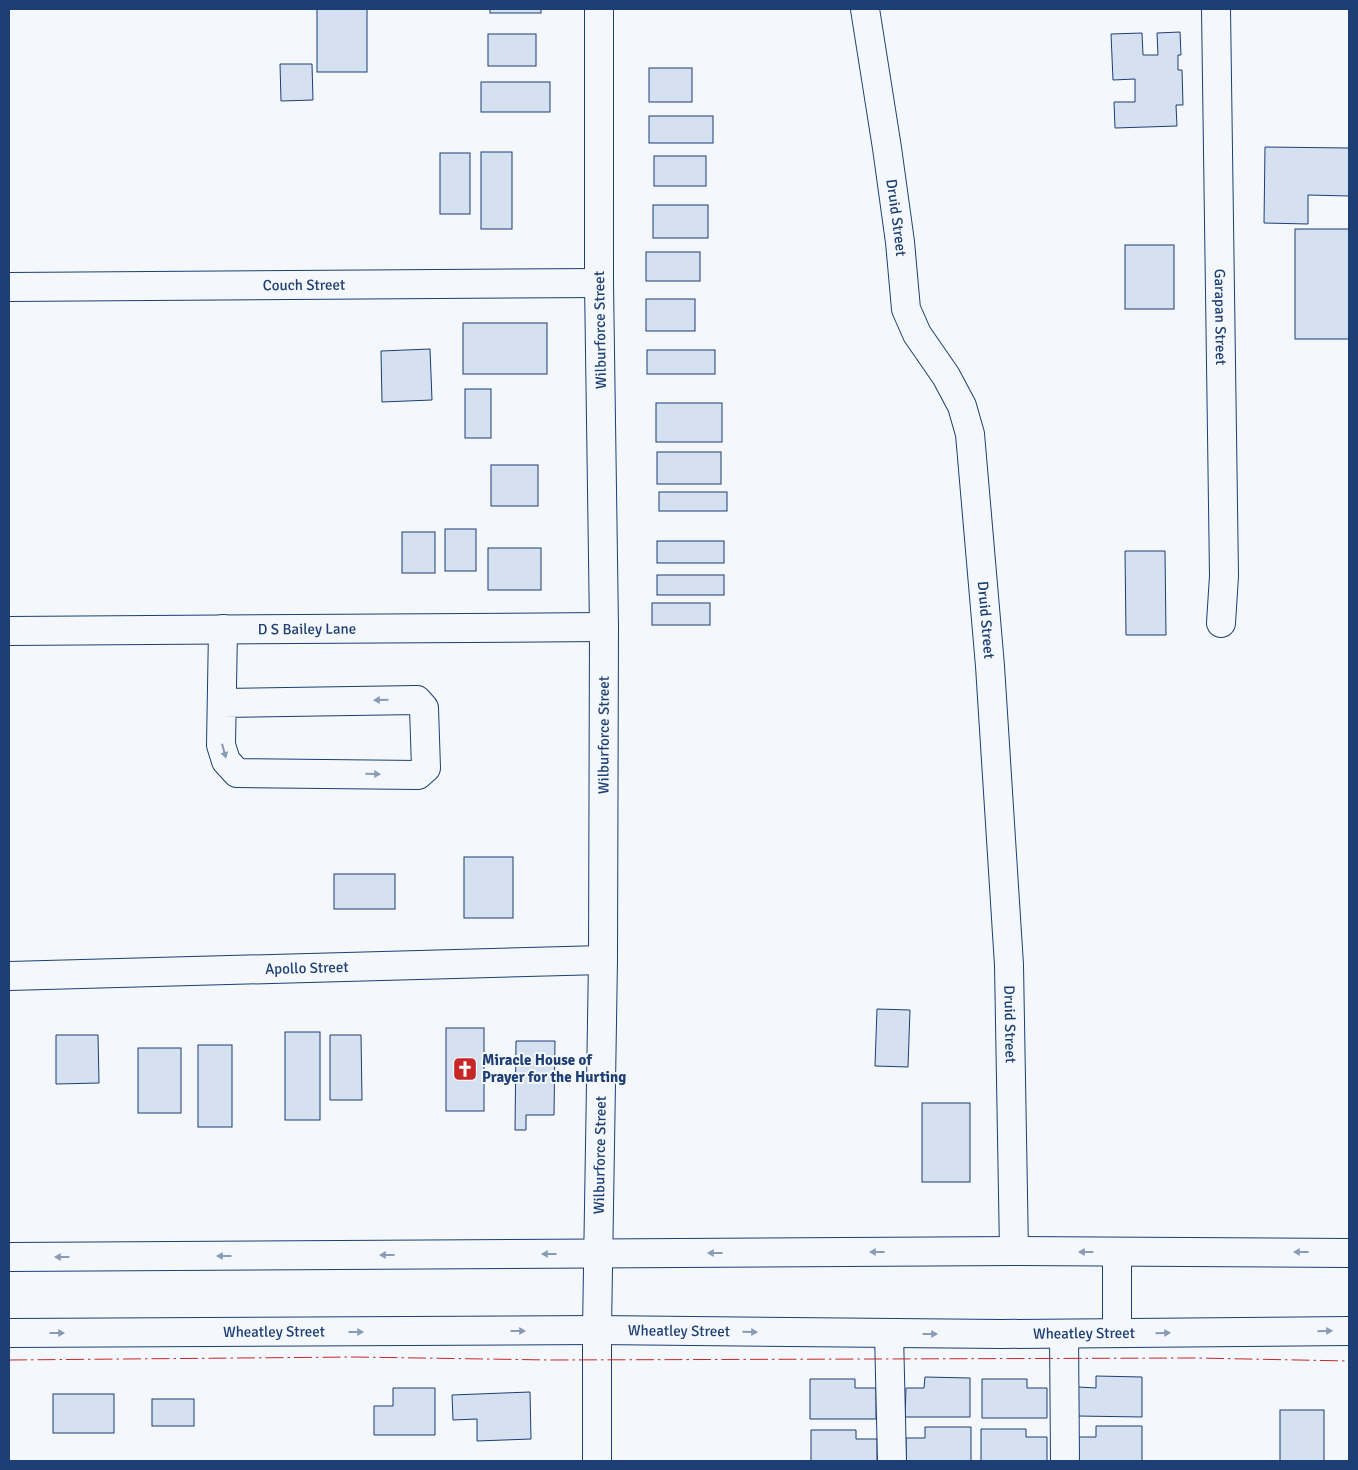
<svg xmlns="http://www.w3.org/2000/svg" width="1358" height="1470" viewBox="0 0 1358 1470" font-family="Signika,sans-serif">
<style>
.building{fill:#d5e0f0;stroke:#1d3f73}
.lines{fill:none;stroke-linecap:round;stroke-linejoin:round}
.minor-casing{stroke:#1d3f73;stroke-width:30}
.major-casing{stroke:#1d3f73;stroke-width:30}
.minor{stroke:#f4f7fb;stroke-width:28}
.major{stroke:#f4f7fb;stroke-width:28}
.power{stroke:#c62828;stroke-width:1;stroke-dasharray:18 4 2.5 4;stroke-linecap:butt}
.oneway{fill:#889bb7}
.labels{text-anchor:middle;stroke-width:4;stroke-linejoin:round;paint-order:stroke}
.street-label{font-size:15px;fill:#1d3f73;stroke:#f4f7fb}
.poi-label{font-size:15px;font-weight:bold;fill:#1d3f73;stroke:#f4f7fb;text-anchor:start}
</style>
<rect width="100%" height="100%" fill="#f4f7fb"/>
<g class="building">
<rect x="317" y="9" width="50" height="63"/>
<rect x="490" y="9" width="51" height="4"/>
<polygon points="1180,32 1181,55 1178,55 1178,70 1182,70 1183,105 1176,105 1177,126 1115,128 1114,102 1135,102 1135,79 1113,80 1111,34 1142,33 1143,55 1158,55 1157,33"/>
<rect x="488" y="34" width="48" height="32"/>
<polygon points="280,64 312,64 313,100 281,101"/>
<rect x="649" y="68" width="43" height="34"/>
<rect x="481" y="82" width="69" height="30"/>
<rect x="649" y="116" width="64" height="27"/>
<polygon points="1265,147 1349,148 1349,196 1308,195 1308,224 1264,223"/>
<rect x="481" y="152" width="31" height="77"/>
<rect x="440" y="153" width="30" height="61"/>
<rect x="654" y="156" width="52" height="30"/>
<rect x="653" y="205" width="55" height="33"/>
<rect x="1295" y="229" width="54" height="110"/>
<rect x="1125" y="245" width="49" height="64"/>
<rect x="646" y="252" width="54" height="29"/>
<rect x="646" y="299" width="49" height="32"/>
<rect x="463" y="323" width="84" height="51"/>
<polygon points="430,349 432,400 382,402 381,351"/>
<rect x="647" y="350" width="68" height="24"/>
<rect x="465" y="389" width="26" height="49"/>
<rect x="656" y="403" width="66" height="39"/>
<rect x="657" y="452" width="64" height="32"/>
<rect x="491" y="465" width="47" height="41"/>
<rect x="659" y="492" width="68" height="19"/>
<rect x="445" y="529" width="31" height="42"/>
<rect x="402" y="532" width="33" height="41"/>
<rect x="657" y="541" width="67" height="22"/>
<rect x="488" y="548" width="53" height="42"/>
<polygon points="1125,551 1165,551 1166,635 1126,635"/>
<rect x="657" y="575" width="67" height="20"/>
<rect x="652" y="603" width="58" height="22"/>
<rect x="464" y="857" width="49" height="61"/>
<rect x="334" y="874" width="61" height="35"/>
<polygon points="877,1009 910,1010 908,1067 875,1066"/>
<rect x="446" y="1028" width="38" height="83"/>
<rect x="285" y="1032" width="35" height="88"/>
<polygon points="56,1035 98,1035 99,1083 56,1084"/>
<polygon points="330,1035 361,1035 362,1100 330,1100"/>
<polygon points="516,1041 555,1041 554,1115 526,1115 526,1130 515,1130"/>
<rect x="198" y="1045" width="34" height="82"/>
<rect x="138" y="1048" width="43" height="65"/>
<rect x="922" y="1103" width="48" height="79"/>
<polygon points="1096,1376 1142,1377 1142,1417 1077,1416 1078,1387 1096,1388"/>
<polygon points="925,1377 970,1378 970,1417 905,1417 906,1388 924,1388"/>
<polygon points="810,1379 855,1379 855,1388 876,1388 876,1419 810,1419"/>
<polygon points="982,1379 1027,1379 1027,1388 1047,1388 1047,1418 982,1418"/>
<polygon points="393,1388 435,1388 435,1435 374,1435 374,1406 393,1406"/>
<polygon points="530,1392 531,1439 477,1441 477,1419 453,1420 452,1395"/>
<rect x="53" y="1394" width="61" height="39"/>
<rect x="152" y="1399" width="42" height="27"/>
<rect x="1280" y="1410" width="44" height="51"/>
<polygon points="1096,1426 1142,1426 1142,1461 1077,1461 1078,1437 1096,1437"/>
<polygon points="925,1427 971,1427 971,1461 906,1461 906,1438 925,1438"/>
<polygon points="981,1429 1026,1429 1026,1437 1047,1437 1047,1461 981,1461"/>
<polygon points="811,1430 856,1430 856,1439 877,1439 877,1461 811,1461"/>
</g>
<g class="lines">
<defs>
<g id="minor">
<path id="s1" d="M865,9l22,139 13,94 6,67 11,25 29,42 16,30 8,28 20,232 19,299 5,286"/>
<path id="s2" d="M1216,9l8,567 -3,47"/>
<path id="s3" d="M9,287l590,-4"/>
<path id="s4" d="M9,631l595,-4"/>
<polyline points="222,703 417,700 424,708 426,768 418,775 237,773 226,761 221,745 223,629"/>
<path id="s5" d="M9,976l594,-16"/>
<polyline points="889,1333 892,1461"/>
<polyline points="1064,1334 1065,1461"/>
<path id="s6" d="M597,1461v-131l6,-370 1,-333 -5,-344v-274"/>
</g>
<g id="major">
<polyline points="9,1257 1014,1251 1349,1253"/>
<path id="s7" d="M9,1333l588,-3 405,4 347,-3"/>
<polyline points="1117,1333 1117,1252"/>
</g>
</defs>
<use href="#minor" class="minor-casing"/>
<use href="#major" class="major-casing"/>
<use href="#minor" class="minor"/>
<use href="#major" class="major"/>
<polyline class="power" points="9,1360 355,1357 550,1360 1196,1358 1349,1361"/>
</g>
<defs><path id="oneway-solid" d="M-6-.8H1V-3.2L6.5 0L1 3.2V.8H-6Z" transform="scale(1.25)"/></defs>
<g class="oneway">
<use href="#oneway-solid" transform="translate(381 700) rotate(179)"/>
<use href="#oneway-solid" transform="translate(224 751) rotate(75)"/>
<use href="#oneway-solid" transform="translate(373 774) rotate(1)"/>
<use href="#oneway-solid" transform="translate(877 1252) rotate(180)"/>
<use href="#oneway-solid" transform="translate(1086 1252) rotate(-180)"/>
<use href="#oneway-solid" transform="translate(1301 1252) rotate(-180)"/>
<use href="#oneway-solid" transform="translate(715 1253) rotate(180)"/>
<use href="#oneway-solid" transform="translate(549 1254) rotate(180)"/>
<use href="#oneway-solid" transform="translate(387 1255) rotate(180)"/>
<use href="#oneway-solid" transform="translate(224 1256) rotate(180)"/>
<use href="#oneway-solid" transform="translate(62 1257) rotate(180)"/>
<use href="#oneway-solid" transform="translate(518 1331)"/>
<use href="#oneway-solid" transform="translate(1325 1331) rotate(-1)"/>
<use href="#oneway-solid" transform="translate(356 1332)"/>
<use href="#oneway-solid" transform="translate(750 1332) rotate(1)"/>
<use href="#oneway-solid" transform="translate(57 1333)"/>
<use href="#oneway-solid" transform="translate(1163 1333) rotate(-1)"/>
<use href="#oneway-solid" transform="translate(930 1334)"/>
</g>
<defs>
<symbol id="church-square" viewBox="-11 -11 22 22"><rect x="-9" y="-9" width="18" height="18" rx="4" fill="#c62828" stroke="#f4f7fb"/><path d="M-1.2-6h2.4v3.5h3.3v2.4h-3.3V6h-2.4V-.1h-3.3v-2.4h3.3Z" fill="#fff"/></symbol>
</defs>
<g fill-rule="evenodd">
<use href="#church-square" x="451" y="1055" width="28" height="28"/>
</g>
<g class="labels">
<g class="street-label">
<text dy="5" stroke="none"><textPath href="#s1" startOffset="211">Druid Street</textPath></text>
<text dy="5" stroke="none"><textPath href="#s3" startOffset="295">Couch Street</textPath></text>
<text dy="5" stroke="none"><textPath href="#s2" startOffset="308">Garapan Street</textPath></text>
<text transform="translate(600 330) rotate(-91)" y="5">Wilburforce Street</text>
<text dy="5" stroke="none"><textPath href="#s1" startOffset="631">Druid Street</textPath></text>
<text dy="5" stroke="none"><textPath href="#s4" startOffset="298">D S Bailey Lane</textPath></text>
<text dy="5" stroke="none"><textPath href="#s6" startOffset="726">Wilburforce Street</textPath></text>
<text dy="5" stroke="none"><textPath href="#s5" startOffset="298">Apollo Street</textPath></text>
<text dy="5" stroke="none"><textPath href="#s1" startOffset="1036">Druid Street</textPath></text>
<text dy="5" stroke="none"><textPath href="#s6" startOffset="306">Wilburforce Street</textPath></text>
<text dy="5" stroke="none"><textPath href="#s7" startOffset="670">Wheatley Street</textPath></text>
<text dy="5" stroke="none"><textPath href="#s7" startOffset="265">Wheatley Street</textPath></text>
<text dy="5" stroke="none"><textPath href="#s7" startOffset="1075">Wheatley Street</textPath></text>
</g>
<g class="poi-label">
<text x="482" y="1065">Miracle House of<tspan x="482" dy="17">Prayer for the Hurting</tspan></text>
</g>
</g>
<rect width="1358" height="1470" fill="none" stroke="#1d3f73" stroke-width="20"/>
</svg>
